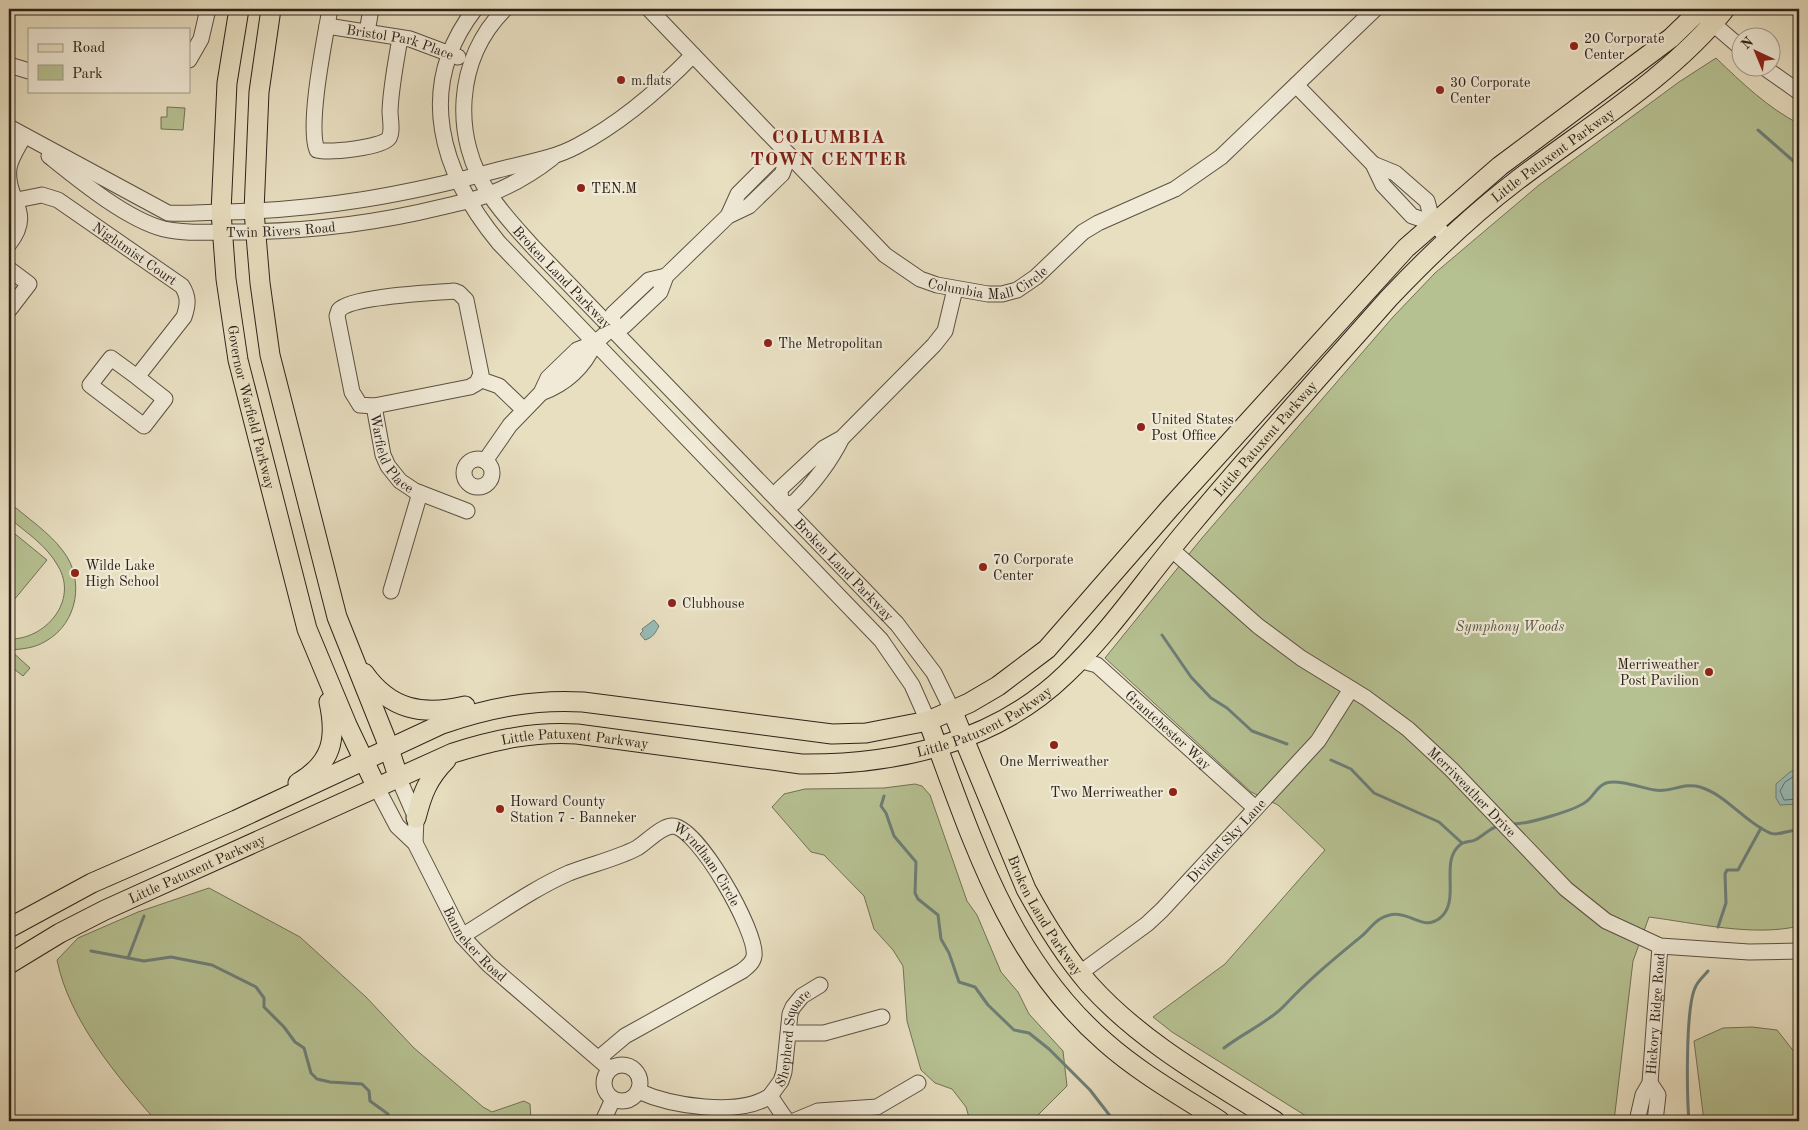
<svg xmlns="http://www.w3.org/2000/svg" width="1808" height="1130" viewBox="0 0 1808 1130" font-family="'Old Standard TT',serif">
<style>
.green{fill:#b6c192;stroke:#717256}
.water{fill:#98bcb7;stroke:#6d7e78}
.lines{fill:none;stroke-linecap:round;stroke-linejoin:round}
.shore{stroke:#626f68;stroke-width:1}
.stream{stroke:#6d7e78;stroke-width:3}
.minor-casing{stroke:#5b5143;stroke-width:17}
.major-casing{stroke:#2c2219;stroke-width:21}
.minor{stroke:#f0ead7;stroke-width:15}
.major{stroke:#e8dfc1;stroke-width:19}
.poi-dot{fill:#8f2418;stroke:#f0ead7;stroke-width:2}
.labels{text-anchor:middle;stroke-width:4.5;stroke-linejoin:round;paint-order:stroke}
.poi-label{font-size:14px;fill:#2c2219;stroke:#f0ead7;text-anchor:start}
.street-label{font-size:14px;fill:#2c2219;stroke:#f0ead7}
.park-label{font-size:14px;font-style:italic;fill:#55523d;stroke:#f0ead7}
.district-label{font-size:19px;font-weight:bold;letter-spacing:1px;fill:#7a1f14;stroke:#f0ead7}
</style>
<rect width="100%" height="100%" fill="#e8dfc1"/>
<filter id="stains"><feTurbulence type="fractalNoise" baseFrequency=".004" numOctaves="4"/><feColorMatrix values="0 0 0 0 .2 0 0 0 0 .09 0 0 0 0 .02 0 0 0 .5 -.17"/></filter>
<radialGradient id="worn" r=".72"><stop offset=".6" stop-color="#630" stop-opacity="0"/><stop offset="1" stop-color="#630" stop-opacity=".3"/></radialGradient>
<g class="green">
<path d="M1716,58c26,25 51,49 83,66v802c-45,11 -104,-3 -150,-9l-16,44 -19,160h-300l-142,-89 -19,-15 72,-53 100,-114 -47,-45 -27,-13 -146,-134 97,-120 191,-221 42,-44 104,-88 140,-103z"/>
<polygon points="167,107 185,108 183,130 161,129 161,117 167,117"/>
<path d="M9,502c18,16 40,30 54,49 22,28 15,72 -17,90 -11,7 -23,8 -36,9l20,18 -7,8 -14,-11v-26c36,1 70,-38 49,-73 -11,-20 -32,-34 -49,-48z"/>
<polygon points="9,529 47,560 9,606"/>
<polygon points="915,784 922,786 930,795 967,901 977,915 1001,972 1018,992 1029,1014 1063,1051 1067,1086 1032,1121 970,1121 966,1107 952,1089 935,1083 921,1070 907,1021 903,966 893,950 874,929 864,896 824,855 811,852 772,807 784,794 805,789 884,788"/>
<path d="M209,888l91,49 66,60 48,51 69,59 9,5 32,-11 6,3 1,17h-375c-39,-45 -87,-101 -99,-161l21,-22 60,-26z"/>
<polygon points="1752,1027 1777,1030 1799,1058 1799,1121 1704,1121 1694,1041 1723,1028"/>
</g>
<g class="water">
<path d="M654,620l5,6c-4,7 -5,11 -14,14l-5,-6 3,-3 -1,-2z"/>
<polygon points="1799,768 1799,804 1780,805 1776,798 1776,784 1790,772"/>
</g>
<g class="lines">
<polyline class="shore" points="1799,773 1785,782 1780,791 1784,800 1799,799"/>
<g class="stream">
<polyline points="1758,130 1799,166"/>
<polyline points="1162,635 1191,677 1211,698 1227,708 1252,731 1287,744"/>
<polyline points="1331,760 1351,769 1374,793 1439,822 1462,843"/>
<polyline points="884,796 881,806 886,813 894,836 916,862 915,893 918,899 938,915 941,939 949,953 959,982 975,987 988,1005 1014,1030 1029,1033 1049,1049 1090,1090 1114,1121"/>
<path d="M1512,824c13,1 65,-14 75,-23 7,-5 10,-15 19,-18 14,-4 35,5 49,7 15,3 29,-8 45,-3 27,8 44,35 70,46 8,4 20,-5 29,-2"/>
<polyline points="1718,927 1726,903 1725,874 1727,870 1738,870 1761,828"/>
<polyline points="91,951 144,961 171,957 212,965 256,987 264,998 264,1007 284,1027 295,1042 304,1048 311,1073 317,1079 330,1082 362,1084 369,1091 370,1101 388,1114 390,1121"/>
<polyline points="128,958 144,916"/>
<path d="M1224,1048c18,-14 46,-27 60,-42 24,-26 51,-48 79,-71 6,-5 10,-12 17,-16 27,-16 40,15 60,-1 22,-18 -2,-57 21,-74 4,-3 10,-2 14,-4 8,-4 15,-12 23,-14"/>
<polyline points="1158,1121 1161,1116"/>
<path d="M1689,1121c-2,-25 -4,-116 7,-135 2,-5 8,-10 12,-15"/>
</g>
<defs>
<g id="minor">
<path d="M330,9c-5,29 -23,116 -13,141 12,3 65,-2 72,-12 4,-7 1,-19 1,-27 1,-25 6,-49 10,-73"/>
<path d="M475,9c-61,79 -34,164 24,234l382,397 31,45 16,36"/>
<path id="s1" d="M505,9c-50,50 -54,129 -15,186 13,20 29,36 44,53l363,376 37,49 18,37"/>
<path id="s2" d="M649,9l236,246 35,24 17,6 51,9h14l15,-4 19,-13 47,-45 15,-9 77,-34 46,-32 154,-148"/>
<polyline points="1704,16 1740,47"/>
<path id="s3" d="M327,26l83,13 48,18"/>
<polyline points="367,32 371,9"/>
<polyline points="189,60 201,39 208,9"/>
<polyline points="9,65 29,71"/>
<polyline points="1765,68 1799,92"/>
<polyline points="1296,85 1373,164 1383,185 1412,216 1433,223 1448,238"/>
<path d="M9,127l159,86c19,1 37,-1 57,-1 96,-2 180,-17 273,-42 26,-7 55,-11 79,-24 44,-23 82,-56 116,-91"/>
<path id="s4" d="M49,156c30,24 77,63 115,73 22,5 45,3 68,3 71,0 141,-8 210,-25 16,-4 33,-7 48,-13 22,-9 43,-21 62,-36"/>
<polyline points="1373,164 1395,173 1427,201 1433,223"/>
<path id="s5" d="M17,200l25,-5 16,5 124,86c7,11 6,19 2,31l-47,60 28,22 -21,27 -54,-41 21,-27 26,19"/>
<polyline points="728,216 738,194 771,161 789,155"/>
<path d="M9,244c26,-33 -4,-44 0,-76 2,-12 10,-22 15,-32"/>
<polyline points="9,269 29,284 9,310"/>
<path d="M454,291l5,2 7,7 15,74 -4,9 -7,4 -96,19 -14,-1 -8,-13 -15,-76 2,-6c13,-14 92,-17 115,-19z"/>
<polyline points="612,328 613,314 649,280 666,276"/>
<polyline points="479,379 499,386 524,410"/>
<path d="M541,393c25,-9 43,-26 54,-50"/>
<path id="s6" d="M374,406l9,49 5,11 12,15 15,10 52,20"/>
<path d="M842,438c-13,26 -28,45 -48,65l-13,1 -1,-15 44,-41 18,-10 92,-93 11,-14 10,-42"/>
<circle cx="478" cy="473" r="14"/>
<polyline points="485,461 510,425 541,393 548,378 577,350 595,343 612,328 624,326 660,292 666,276 728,216 749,206 782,174 789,155"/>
<path id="s7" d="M1171,549l87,77 43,32 65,40 42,31 43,40 115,120 40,32 54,25 89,6 50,-1"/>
<polyline points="391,591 420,493"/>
<path id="s8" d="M1079,660l18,5 157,142"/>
<polyline points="399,779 416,818 415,843"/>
<path id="s9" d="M377,788l20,38 18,17 47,93 26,28 122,105"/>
<path id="s10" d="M462,936c35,-21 70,-47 107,-63 23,-9 47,-14 68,-25 10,-6 23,-21 35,-22 25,-1 86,107 82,130 -1,7 -7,11 -12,15l-117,65 -26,22"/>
<path id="s11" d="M1080,973l67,-49 15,-14 156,-169 33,-52"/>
<polyline points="789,1033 824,1033 882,1017"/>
<circle cx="622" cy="1083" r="18"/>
<polyline points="1650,1083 1658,1095 1655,1121"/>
<path d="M638,1091c33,15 101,26 132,5"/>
<polyline points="603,1121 613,1099"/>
<path id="s12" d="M787,1121l-17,-25 11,-15 3,-9 6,-58 3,-7 9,-11 18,-11"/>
<polyline points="794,1121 818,1111 877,1107 918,1083"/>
<path id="s13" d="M1637,1121l6,-26 7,-12 10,-137"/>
</g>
<g id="major">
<path id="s14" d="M239,9l-12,74 -6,129 5,67 12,81 69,269 40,96 30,63"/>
<polyline points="271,9 259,92 254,211 260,283 270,355 337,617 385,737 399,779"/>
<path d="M364,673c26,37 59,43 101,33"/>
<path id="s15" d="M952,710l74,179c18,33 38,66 63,95 52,58 121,96 186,137"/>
<path d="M928,721c44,117 79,236 177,321 35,31 76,54 115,79"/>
<path d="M298,783c34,-20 39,-44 31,-81"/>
<path d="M416,818c6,-24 12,-40 30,-58"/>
<path d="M9,928l83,-45 144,-63 206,-96c47,-16 91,-25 141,-22l249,32 34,-1 62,-12 41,-18 29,-17 49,-37 123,-141 236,-260 94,-82 171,-128 30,-29"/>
<path id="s16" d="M9,964l51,-31 45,-23 348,-157c41,-13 81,-22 124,-19l224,30c95,1 194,-21 265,-90 46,-44 82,-99 124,-148 64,-77 132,-152 199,-228 40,-42 80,-81 126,-116 69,-53 156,-105 210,-173"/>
</g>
</defs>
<use href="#minor" class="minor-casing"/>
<use href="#major" class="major-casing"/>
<use href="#minor" class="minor"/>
<use href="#major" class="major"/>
</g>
<g class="poi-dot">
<circle cx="1574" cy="46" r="5"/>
<circle cx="621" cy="80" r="5"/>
<circle cx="1440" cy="90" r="5"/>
<circle cx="581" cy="188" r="5"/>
<circle cx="768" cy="343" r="5"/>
<circle cx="1141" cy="427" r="5"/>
<circle cx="983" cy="567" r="5"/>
<circle cx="75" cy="573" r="5"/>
<circle cx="672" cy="603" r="5"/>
<circle cx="1709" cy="672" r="5"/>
<circle cx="1054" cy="745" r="5"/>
<circle cx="1173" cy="792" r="5"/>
<circle cx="500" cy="809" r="5"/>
</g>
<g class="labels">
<g class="poi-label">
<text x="1584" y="43">20 Corporate<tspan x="1584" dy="16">Center</tspan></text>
<text x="631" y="85">m.flats</text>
<text x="1450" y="87">30 Corporate<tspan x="1450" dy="16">Center</tspan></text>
<text x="591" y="193">TEN.M</text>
<text x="778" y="348">The Metropolitan</text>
<text x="1151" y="424">United States<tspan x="1151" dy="16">Post Office</tspan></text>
<text x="993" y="564">70 Corporate<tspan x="993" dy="16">Center</tspan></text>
<text x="85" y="570">Wilde Lake<tspan x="85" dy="16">High School</tspan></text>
<text x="682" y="608">Clubhouse</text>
<text x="1699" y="669" text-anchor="end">Merriweather<tspan x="1699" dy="16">Post Pavilion</tspan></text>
<text x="1054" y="766" text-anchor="middle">One Merriweather</text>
<text x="1163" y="797" text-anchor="end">Two Merriweather</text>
<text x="510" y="806">Howard County<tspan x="510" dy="16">Station 7 - Banneker</tspan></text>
</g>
<g class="street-label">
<text dy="5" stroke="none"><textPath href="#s3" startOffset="75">Bristol Park Place</textPath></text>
<text dy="5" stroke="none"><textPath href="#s16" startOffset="1845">Little Patuxent Parkway</textPath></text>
<text dy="5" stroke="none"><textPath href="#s4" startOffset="254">Twin Rivers Road</textPath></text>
<text dy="5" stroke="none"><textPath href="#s5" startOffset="136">Nightmist Court</textPath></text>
<text dy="5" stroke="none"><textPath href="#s2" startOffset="455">Columbia Mall Circle</textPath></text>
<text dy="5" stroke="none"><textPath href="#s1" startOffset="312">Broken Land Parkway</textPath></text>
<text dy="5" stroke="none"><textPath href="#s14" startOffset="402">Governor Warfield Parkway</textPath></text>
<text dy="5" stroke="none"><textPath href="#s16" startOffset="1440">Little Patuxent Parkway</textPath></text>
<text dy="5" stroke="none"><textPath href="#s6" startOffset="52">Warfield Place</textPath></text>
<text dy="5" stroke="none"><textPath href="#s1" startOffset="718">Broken Land Parkway</textPath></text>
<text dy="5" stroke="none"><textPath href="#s16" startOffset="1035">Little Patuxent Parkway</textPath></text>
<text dy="5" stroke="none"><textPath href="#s8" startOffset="115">Grantchester Way</textPath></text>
<text dy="5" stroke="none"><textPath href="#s16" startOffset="616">Little Patuxent Parkway</textPath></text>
<text dy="5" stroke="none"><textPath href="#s7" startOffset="388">Merriweather Drive</textPath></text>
<text dy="5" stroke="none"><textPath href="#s11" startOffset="198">Divided Sky Lane</textPath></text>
<text dy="5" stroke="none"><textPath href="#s16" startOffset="211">Little Patuxent Parkway</textPath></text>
<text dy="5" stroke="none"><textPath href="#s10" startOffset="292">Wyndham Circle</textPath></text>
<text dy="5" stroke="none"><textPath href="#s15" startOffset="226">Broken Land Parkway</textPath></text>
<text dy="5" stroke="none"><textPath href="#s9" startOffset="186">Banneker Road</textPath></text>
<text dy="5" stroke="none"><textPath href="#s13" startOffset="110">Hickory Ridge Road</textPath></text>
<text dy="5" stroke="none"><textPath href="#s12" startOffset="95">Shepherd Square</textPath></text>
</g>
<g class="park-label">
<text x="1510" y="631">Symphony Woods</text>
</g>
<g class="district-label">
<text x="829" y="143">COLUMBIA<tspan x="829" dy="22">TOWN CENTER</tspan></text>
</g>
</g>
<rect width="1808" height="1130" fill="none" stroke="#e8dfc1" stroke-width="30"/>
<rect x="10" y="10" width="1788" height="1110" fill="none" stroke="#2c2219" stroke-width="2.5"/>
<rect x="15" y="15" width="1778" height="1100" fill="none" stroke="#2c2219"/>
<rect x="28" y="28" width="162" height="65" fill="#f0ead7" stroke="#a29a8b"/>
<rect x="38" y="44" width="25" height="8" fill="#e8dfc1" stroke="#a29a8b"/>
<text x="72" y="52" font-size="15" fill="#2c2219">Road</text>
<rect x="38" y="65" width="25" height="15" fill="#b6c192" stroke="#a29a8b"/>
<text x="72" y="78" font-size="15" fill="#2c2219">Park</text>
<g transform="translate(1756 52) rotate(316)"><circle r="24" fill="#f0ead7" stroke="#a29a8b"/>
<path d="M0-4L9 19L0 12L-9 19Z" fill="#8f2418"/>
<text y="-8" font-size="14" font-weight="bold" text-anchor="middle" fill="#2c2219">N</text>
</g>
<rect width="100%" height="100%" filter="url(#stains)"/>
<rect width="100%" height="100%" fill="url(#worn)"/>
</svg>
